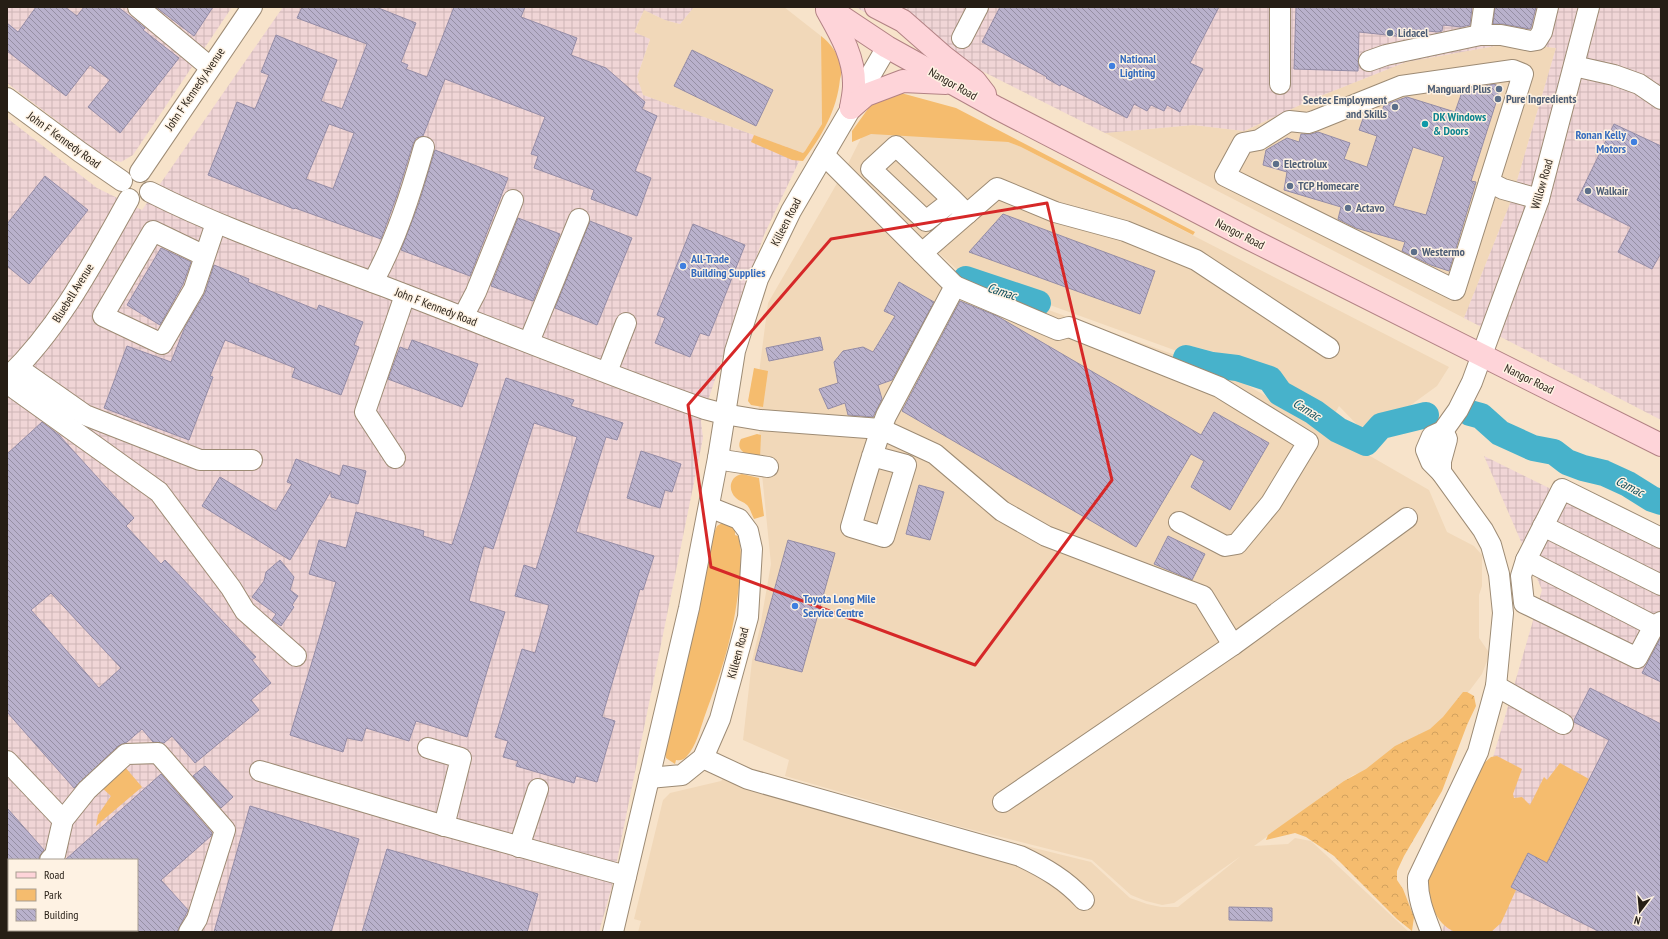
<svg xmlns="http://www.w3.org/2000/svg" width="1668" height="939" viewBox="0 0 1668 939" font-family="'PT Sans Narrow',sans-serif">
<style>
.built{fill:#f1d8b9}
.industrial{fill:url(#industrial-grid);fill-rule:evenodd}
.green{fill:#f5bc6e}
.forest{fill:url(#forest-crowns)}
.lines{fill:none;stroke-linecap:round;stroke-linejoin:round}
.river{stroke:#47b2cb;stroke-width:26}
.building{fill:url(#building-back-hatch);stroke:#948ca6;fill-rule:evenodd}
.minor-casing{stroke:#9d8b74;stroke-width:22}
.major-casing{stroke:#b28284;stroke-width:24}
.minor{stroke:#fff;stroke-width:20}
.major{stroke:#fed4d9;stroke-width:22}
.marked{fill:none;stroke:#d62828;stroke-width:3;stroke-linejoin:round}
.service-dot{fill:#5c6f8a;stroke:#fef2e3;stroke-width:1.5}
.shop-dot{fill:#3f7fe0;stroke:#fef2e3;stroke-width:1.5}
.culture-dot{fill:#0f9aa8;stroke:#fef2e3;stroke-width:1.5}
.labels{text-anchor:middle;stroke-width:3;stroke-linejoin:round;paint-order:stroke}
.service-label{font-size:12px;font-weight:bold;fill:#4e5e75;stroke:#fef2e3;text-anchor:start}
.shop-label{font-size:12px;font-weight:bold;fill:#366cbe;stroke:#fef2e3;text-anchor:start}
.street-label{font-size:12px;fill:#261e15;stroke:#fef2e3}
.culture-label{font-size:12px;font-weight:bold;fill:#0d838f;stroke:#fef2e3;text-anchor:start}
.water-label{font-size:13px;font-style:italic;fill:#13505d;stroke:#fef2e3}
</style>
<defs>
<pattern id="industrial-grid" width="8" height="8" patternUnits="userSpaceOnUse"><rect width="8" height="8" fill="#f0d5d6"/><path d="M0 4h8M4 0v8" fill="none" stroke="#ceb6b7"/></pattern>
<pattern id="forest-crowns" width="20" height="18" patternUnits="userSpaceOnUse"><rect width="20" height="18" fill="#f5bc6e"/><path d="M2 6a3 3 0 1 1 6 0M12 15a3 3 0 1 1 6 0" fill="none" stroke="#d2a15e"/></pattern>
<pattern id="building-back-hatch" width="6" height="6" patternUnits="userSpaceOnUse"><rect width="6" height="6" fill="#b9b1cc"/><path d="M-1 5l2 2M0 0l6 6M5-1l2 2" fill="none" stroke="#968fa4"/></pattern>
</defs>
<rect width="100%" height="100%" fill="#f7e3ca"/>
<g class="built">
<polygon points="694,7 784,7 821,36 822,124 805,151 803,153 643,95 637,77 650,40 634,32 644,10 665,20 680,24"/>
<polygon points="1512,43 1556,48 1511,201 1464,318 1105,133 1193,125 1244,131 1313,99 1406,62"/>
<polygon points="870,130 1008,142 1021,147 1449,367 1437,386 1368,436 1339,406 1334,415 1215,352 1191,346 1188,355 961,273 903,221 964,280 1226,373 1429,490 1447,532 1474,546 1482,555 1482,586 1479,595 1479,638 1488,651 1489,656 1482,674 1470,690 1424,739 1379,767 1353,775 1254,846 1288,844 1295,838 1311,841 1409,932 638,932 641,921 634,919 663,800 670,793 721,781 737,764 961,830 1091,862 1130,898 1147,904 1161,907 1178,907 1241,856 1174,903 1162,905 1146,901 1131,895 1092,860 961,827 785,776 789,760 743,740 752,661 760,627 771,564 760,454 758,381 768,303 847,166 861,138"/>
</g>
<g class="industrial">
<polygon points="7,7 232,7 133,155 121,162 112,160 98,152 7,83"/>
<path d="M283,7h411l-14,17 -15,-4 -21,-10 -10,22 16,7 -13,38 6,18 160,58 -39,82 -63,186 2,17 -92,452 -12,42h-592v-814l90,70 45,22zM9,860h128v70h-128z"/>
<polygon points="855,7 1661,7 1661,420 1464,318 1511,201 1556,48 1512,43 1406,62 1313,99 1244,131 1193,125 1105,133"/>
<polygon points="1484,456 1661,543 1661,932 1442,932 1542,590"/>
</g>
<g class="green">
<path d="M821,36c9,7 19,19 20,31 1,4 0,9 -1,12 -3,31 -18,57 -37,82l-11,-1 -41,-18 3,-7 49,18 2,-2 17,-27z"/>
<polygon points="901,93 956,108 1195,232 1193,235 1021,147 1008,142 871,134 852,142 852,131 870,106"/>
<polygon points="754,368 768,371 763,407 751,405 748,401"/>
<path d="M757,434l4,1 -1,23c-10,-2 -26,-6 -19,-19z"/>
<path d="M742,474l17,4 5,38 -10,3c-2,-4 -4,-11 -7,-14 -3,-3 -8,-4 -11,-7 -9,-8 -6,-22 6,-24z"/>
<path d="M722,523l6,1 7,4v7l3,1c8,20 -3,84 -9,106 -6,25 -16,51 -25,76 -4,12 -8,28 -17,38 -3,4 -7,5 -11,4l-1,4 -9,-6 -1,-6 49,-219 3,-7z"/>
<path d="M1497,756l25,13 -9,25 1,4 8,-1 8,8 14,-28 3,3 13,-17 29,16 -42,84 -19,-10 -17,34 5,3 -15,33 -10,9c-9,0 -26,2 -35,0 -22,-7 -28,-35 -29,-55l56,-113 8,-7z"/>
<polygon points="125,767 142,787 96,826 98,815 111,796 101,787"/>
</g>
<polygon class="forest" points="1463,692 1467,692 1474,696 1476,706 1467,725 1442,791 1404,856 1397,871 1397,880 1403,889 1414,917 1412,931 1397,919 1334,856 1306,837 1295,833 1266,840 1268,835 1344,781 1366,769 1395,746 1430,729 1443,717"/>
<g class="lines">
<g class="river">
<polyline points="966,279 1038,303"/>
<polyline points="1186,358 1212,365 1237,368 1270,379 1280,393 1314,412 1338,430 1366,443 1381,426 1426,415"/>
<polyline points="1470,413 1481,416 1500,433 1533,448 1554,452 1567,462 1583,468 1604,473 1628,484 1652,499 1661,502"/>
</g>
</g>
<g class="building">
<polygon points="36,7 65,7 77,16 84,7 118,7 145,28 143,30 179,58 120,133 88,107 110,80 90,65 66,96 7,51 7,23 18,32"/>
<polygon points="156,7 213,7 194,36"/>
<path d="M302,7h74l40,16 -15,39 7,3 -2,4 21,8 27,-70h71l-4,10 56,21 -6,17 35,13 39,34 -3,7 15,7 -22,55 16,7 -14,38 -46,-17 3,-9 -60,-22 4,-12 -7,-2 14,-37 -100,-38 -22,57 -7,2 -3,6 -16,51 -16,44 -86,-31 -1,1 -86,-34 29,-73 18,7 14,-34 -8,-3 15,-37 61,25 -16,41 21,8 25,-65 -70,-26zM329,124l25,9 -21,56 -27,-10z"/>
<polygon points="1000,7 1219,7 1190,63 1203,69 1180,112 1167,105 1164,111 1151,105 1147,111 1134,104 1127,118 1061,84 1060,86 1046,78 1047,77 982,42"/>
<polygon points="1296,7 1472,7 1470,25 1461,27 1443,25 1442,31 1438,32 1406,29 1405,37 1359,32 1358,71 1294,69"/>
<polygon points="1495,7 1536,7 1531,27 1530,29 1503,24 1493,24"/>
<polygon points="692,50 773,90 756,126 674,86"/>
<path d="M1494,84l7,3 -30,94 5,1 -27,89 -18,-6 -29,-14 3,-9 -49,-14 -18,-9 3,-12 -57,-17 3,-18 -24,-7 3,-15 21,-12 12,4 2,-8h10l7,-2 32,11 -6,16 23,8 10,-31 -18,-6 6,-17 15,4 4,-12 23,-8 48,15 8,-23 12,-2 9,3 1,-4zM1413,147l31,10 -18,58 -33,-9z"/>
<polygon points="1614,124 1661,146 1661,253 1652,269 1618,252 1631,227 1577,200"/>
<polygon points="435,150 508,178 470,276 401,250 419,203"/>
<polygon points="45,176 88,210 29,284 7,266 7,224"/>
<polygon points="1003,214 1155,271 1140,314 969,252"/>
<polygon points="518,218 560,234 533,301 491,286"/>
<polygon points="590,221 632,238 597,325 555,308"/>
<polygon points="693,224 745,245 709,336 700,333 690,357 655,343 665,318 657,315"/>
<polygon points="161,248 191,262 183,284 160,325 127,305"/>
<polygon points="214,265 249,279 248,282 317,310 319,305 363,322 354,345 359,347 341,395 292,377 295,368 225,340 210,376 213,377 189,440 104,408 127,346 171,362 185,327 205,293"/>
<polygon points="899,282 934,302 892,380 878,385 882,399 873,417 848,415 845,403 828,409 819,389 838,383 834,362 843,351 863,347 873,352 895,316 884,311"/>
<polygon points="960,301 997,316 1201,435 1214,412 1269,443 1230,510 1191,487 1204,461 1191,454 1136,547 902,411"/>
<polygon points="820,337 823,350 769,361 766,348"/>
<polygon points="412,340 478,364 462,407 388,379 400,347 408,350"/>
<polygon points="506,378 574,400 571,406 623,423 617,440 606,437 576,532 654,556 643,590 640,589 602,717 615,721 597,782 576,776 574,783 516,766 518,761 503,757 508,741 495,737 522,649 535,653 549,605 515,596 524,565 536,569 577,437 534,423 493,549 484,546 469,601 505,612 467,737 416,721 409,741 366,728 362,741 347,738 343,752 290,735 336,582 309,574 319,540 346,548 356,512 424,531 423,536 452,545"/>
<path d="M42,422l17,13 75,83 -8,8 35,38 4,-4 91,97 -4,3 19,23 -20,17 8,10 -64,53 -23,-27 -8,7 -11,-1 -11,-13 -15,13 -9,4 -44,42 -67,-76v-258zM51,593l70,75 -22,20 -68,-78z"/>
<polygon points="641,451 681,464 672,492 665,490 660,508 627,498"/>
<polygon points="296,459 340,476 343,465 366,471 358,504 331,497 331,491 290,560 202,506 220,477 276,511 292,484 287,482"/>
<polygon points="919,485 944,492 930,540 906,534"/>
<polygon points="1168,536 1205,554 1192,580 1154,564"/>
<polygon points="788,540 835,553 802,672 755,660"/>
<polygon points="280,560 294,577 290,590 298,596 292,605 294,607 281,626 272,620 276,614 252,597 264,581 266,572"/>
<polygon points="1661,637 1661,682 1642,673"/>
<polygon points="1590,688 1661,724 1661,932 1600,932 1511,887 1528,853 1547,863 1609,740 1574,722 1574,720"/>
<polygon points="205,766 233,797 221,808 193,776"/>
<polygon points="161,774 212,833 211,836 161,880 188,910 178,930 176,932 137,932 137,860 65,860"/>
<polygon points="250,806 359,839 331,932 214,932"/>
<polygon points="7,808 44,850 39,857 39,860 7,860"/>
<polygon points="387,849 538,894 527,932 362,932"/>
<polygon points="1229,907 1272,908 1272,921 1229,920"/>
</g>
<g class="lines">
<defs>
<g id="minor">
<polyline points="138,7 210,67"/>
<polyline points="1480,35 1484,7"/>
<polyline points="962,38 978,7"/>
<polyline points="1369,61 1386,55 1480,35 1501,35 1531,41 1537,40 1542,32 1548,7"/>
<polyline points="1574,66 1614,75 1639,84 1661,99"/>
<polygon points="1513,70 1523,74 1455,290 1225,176 1243,143 1259,140 1289,121 1308,123 1314,121 1401,86"/>
<polyline points="1280,84 1280,7"/>
<polyline points="7,98 80,152 122,181"/>
<path d="M824,155l131,131 -69,130c-14,36 -24,74 -35,111l33,10 22,-72 -34,-9"/>
<polyline points="140,172 252,7"/>
<polyline points="1489,182 1503,189 1539,199"/>
<path d="M150,192c75,38 154,64 233,94 107,41 214,85 322,123l19,5 36,6 121,9 54,25 67,57 44,25 157,60 30,49 174,-127"/>
<polyline points="967,214 997,188 1055,212 1125,231 1196,260 1329,348"/>
<polyline points="922,253 967,214 953,200 926,221 871,169 896,146 953,200"/>
<polyline points="205,256 153,231 103,316 162,344 194,289 216,223"/>
<path d="M373,282c23,-42 38,-89 51,-135"/>
<polyline points="955,286 1058,330 1069,327 1219,387 1308,442 1271,503 1237,544 1225,546 1179,522"/>
<polyline points="463,317 476,292 513,200"/>
<polyline points="529,342 579,219"/>
<polyline points="18,368 85,415 200,460 252,460"/>
<polyline points="607,372 626,323"/>
<path d="M8,377c52,-50 86,-116 121,-178"/>
<polyline points="7,383 159,492 231,588 245,611 296,656"/>
<polyline points="395,458 365,412 405,295"/>
<polyline points="718,458 729,461 768,467"/>
<polyline points="1441,472 1441,461 1447,439 1443,431"/>
<polyline points="1543,526 1661,585"/>
<polyline points="1661,538 1562,489 1526,560 1654,626 1661,622"/>
<polyline points="1526,560 1521,576 1524,603 1637,658 1654,626"/>
<polyline points="1496,686 1563,724"/>
<polyline points="428,748 461,758 444,826"/>
<path d="M703,758l45,21 272,77c25,12 46,24 64,44"/>
<polyline points="7,761 63,820"/>
<polyline points="260,771 438,824 626,876"/>
<polyline points="649,778 682,775 703,758 720,719 748,617 752,549 748,531 739,519 709,507"/>
<polyline points="1003,802 1233,645"/>
<polyline points="519,847 538,789"/>
<polyline points="50,860 55,855 63,820 87,790 126,754 158,753 225,830 197,919 189,932"/>
<polyline points="7,900 9,898"/>
<polyline points="613,932 689,608 718,458 735,351 758,279 791,211 887,47"/>
<path d="M1431,932c-7,-18 -14,-35 -13,-54l60,-126 18,-66 7,-73 -4,-39 -8,-29 -8,-15 -42,-58 -10,-10 -5,-12 6,-14 11,-5 15,-21 14,-28 67,-183 50,-192"/>
</g>
<g id="major">
<polyline points="827,7 887,47 997,108 1250,239 1661,445"/>
<polyline points="876,7 903,21 944,57 975,81 985,94"/>
<path d="M827,10c13,23 28,48 27,76 0,7 -2,15 -3,22"/>
<polyline points="851,108 866,95 903,81 946,83"/>
</g>
</defs>
<use href="#minor" class="minor-casing"/>
<use href="#major" class="major-casing"/>
<use href="#minor" class="minor"/>
<use href="#major" class="major"/>
</g>
<path class="marked" d="M1047,203l65,277 -137,185 -264,-98 -23,-162 143,-166z"/>
<g class="service-dot">
<circle cx="1390" cy="33" r="4"/>
<circle cx="1499" cy="89" r="4"/>
<circle cx="1498" cy="99" r="4"/>
<circle cx="1395" cy="107" r="4"/>
<circle cx="1276" cy="164" r="4"/>
<circle cx="1290" cy="186" r="4"/>
<circle cx="1588" cy="191" r="4"/>
<circle cx="1348" cy="208" r="4"/>
<circle cx="1414" cy="252" r="4"/>
</g>
<g class="shop-dot">
<circle cx="1112" cy="66" r="4"/>
<circle cx="1634" cy="142" r="4"/>
<circle cx="683" cy="266" r="4"/>
<circle cx="795" cy="606" r="4"/>
</g>
<circle class="culture-dot" cx="1425" cy="124" r="4"/>
<g class="labels">
<g class="service-label">
<text x="1398" y="37">Lidacel</text>
<text x="1491" y="93" text-anchor="end">Manguard Plus</text>
<text x="1506" y="103">Pure Ingredients</text>
<text x="1387" y="104" text-anchor="end">Seetec Employment<tspan x="1387" dy="14">and Skills</tspan></text>
<text x="1284" y="168">Electrolux</text>
<text x="1298" y="190">TCP Homecare</text>
<text x="1596" y="195">Walkair</text>
<text x="1356" y="212">Actavo</text>
<text x="1422" y="256">Westermo</text>
</g>
<g class="shop-label">
<text x="1120" y="63">National<tspan x="1120" dy="14">Lighting</tspan></text>
<text x="1626" y="139" text-anchor="end">Ronan Kelly<tspan x="1626" dy="14">Motors</tspan></text>
<text x="691" y="263">All-Trade<tspan x="691" dy="14">Building Supplies</tspan></text>
<text x="803" y="603">Toyota Long Mile<tspan x="803" dy="14">Service Centre</tspan></text>
</g>
<g class="street-label">
<text transform="translate(953 84) rotate(29)" y="4">Nangor Road</text>
<text transform="translate(195 89) rotate(-56)" y="4">John F Kennedy Avenue</text>
<text transform="translate(64 140) rotate(36)" y="4">John F Kennedy Road</text>
<text transform="translate(1542 184) rotate(-74)" y="4">Willow Road</text>
<text transform="translate(786 222) rotate(-63)" y="4">Killeen Road</text>
<text transform="translate(1240 234) rotate(27)" y="4">Nangor Road</text>
<text transform="translate(73 293) rotate(-58)" y="4">Bluebell Avenue</text>
<text transform="translate(436 307) rotate(21)" y="4">John F Kennedy Road</text>
<text transform="translate(1529 379) rotate(26)" y="4">Nangor Road</text>
<text transform="translate(738 653) rotate(-75)" y="4">Killeen Road</text>
</g>
<g class="culture-label">
<text x="1433" y="121">DK Windows<tspan x="1433" dy="14">&amp; Doors</tspan></text>
</g>
<g class="water-label">
<text transform="translate(1002 291) rotate(18)" y="5">Camac</text>
<text transform="translate(1307 409) rotate(32)" y="5">Camac</text>
<text transform="translate(1630 486) rotate(27)" y="5">Camac</text>
</g>
</g>
<rect width="1668" height="939" fill="none" stroke="#261e15" stroke-width="16"/>
<rect x="8" y="859" width="130" height="72" fill="#fef2e3" stroke="#a89d91"/>
<rect x="16" y="872" width="20" height="6" fill="#fed4d9" stroke="#a89d91"/>
<text x="44" y="879" font-size="12" fill="#261e15">Road</text>
<rect x="16" y="889" width="20" height="12" fill="#f5bc6e" stroke="#a89d91"/>
<text x="44" y="899" font-size="12" fill="#261e15">Park</text>
<rect x="16" y="909" width="20" height="12" fill="url(#building-back-hatch)" stroke="#a89d91"/>
<text x="44" y="919" font-size="12" fill="#261e15">Building</text>
<g transform="translate(1640 911) rotate(196)" stroke="#fef2e3" stroke-width="3" paint-order="stroke">
<path d="M0-3L7 15L0 10L-7 15Z" fill="#261e15"/>
<text y="-6" font-size="11" font-weight="bold" text-anchor="middle" fill="#261e15">N</text>
</g>
</svg>
